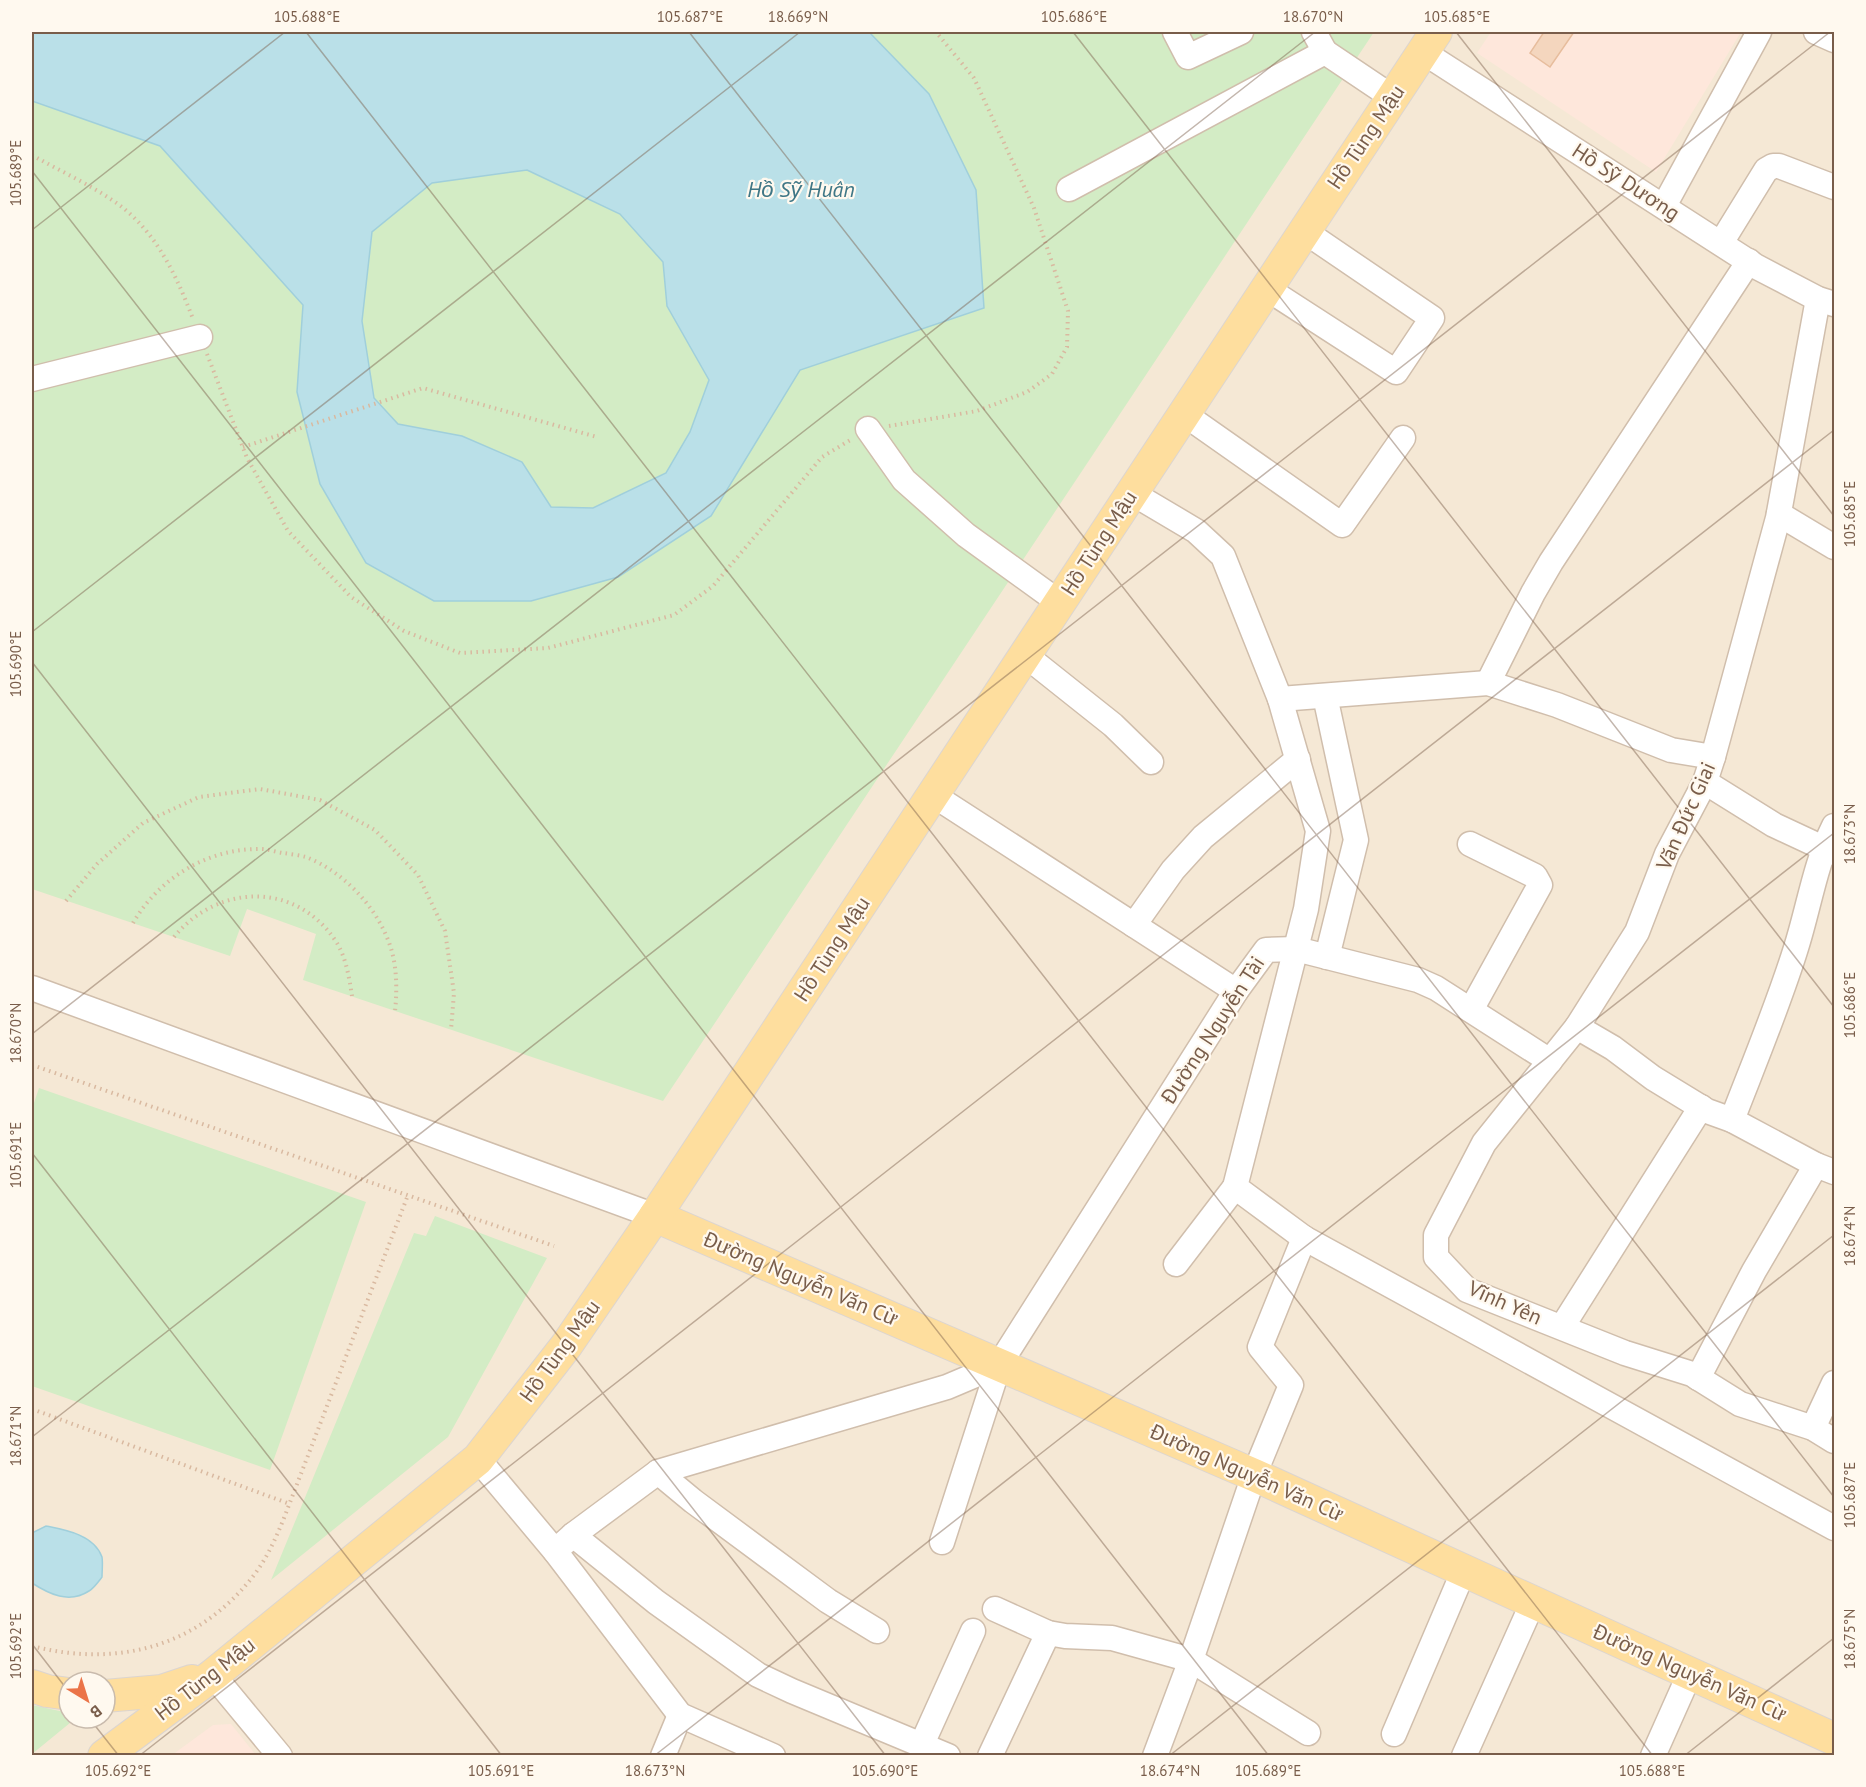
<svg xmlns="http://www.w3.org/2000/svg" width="1866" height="1787" viewBox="0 0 1866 1787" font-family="'PT Sans',sans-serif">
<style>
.residential{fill:#f5e8d5;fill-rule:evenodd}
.commercial{fill:#fee7db}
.green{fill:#d3ecc5}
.water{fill:#bae0e8;stroke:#a0cfdb;stroke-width:1.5;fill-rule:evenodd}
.building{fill:#f4d6be;stroke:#e7bd9d;stroke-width:1.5}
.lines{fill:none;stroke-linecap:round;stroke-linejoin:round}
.minor-casing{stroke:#d0beac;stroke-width:27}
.major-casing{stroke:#dcd5d0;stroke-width:34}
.path{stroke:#d9b9a0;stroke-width:4;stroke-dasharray:1.5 4.5;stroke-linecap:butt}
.minor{stroke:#fff;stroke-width:24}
.major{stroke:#fede9e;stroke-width:32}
.ticks{fill:none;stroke:#795d4a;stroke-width:1.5;stroke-opacity:0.45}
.labels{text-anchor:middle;stroke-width:4.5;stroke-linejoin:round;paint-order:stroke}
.street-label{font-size:21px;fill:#795d4a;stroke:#fff9ef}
.water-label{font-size:22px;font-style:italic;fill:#3f7786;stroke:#fff9ef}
.neatline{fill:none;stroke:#795d4a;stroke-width:2}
.ticks-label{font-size:15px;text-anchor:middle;fill:#795d4a}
</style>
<rect width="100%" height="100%" fill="#fdf6e7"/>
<path class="residential" d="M32,32h1802v1723l-1802,1zM69,1682h36v36h-36z"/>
<g class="commercial">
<polygon points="1491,32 1741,32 1656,172 1477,53"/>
<polygon points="231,1724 256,1755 172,1755 213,1725"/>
</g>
<g class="green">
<polygon points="32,32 1374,32 663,1101 303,980 316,934 247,909 230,956 32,889"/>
<polygon points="39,1088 366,1202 270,1470 32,1386 32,1109"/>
<polygon points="435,1216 547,1258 448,1437 271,1580 414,1233 426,1236"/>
<polygon points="32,1705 69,1713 69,1718 76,1718 32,1754"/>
</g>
<g class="water">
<path d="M32,32h837l60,62 47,96 8,118 -184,62 -89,146 -93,61 -87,24h-97l-68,-38 -46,-79 -23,-92 6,-87 -143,-159 -128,-45zM527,170l93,44 43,48 4,44 42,74 -19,52 -24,41 -73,35 -42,-1 -29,-45 -60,-26 -64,-12 -24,-26 -12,-77 10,-89 60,-49z"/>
<path d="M46,1526c20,4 48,9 56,31 1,6 0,14 0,20 -3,4 -8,11 -13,14 -20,13 -40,3 -57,-8v-50z"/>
</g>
<polygon class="building" points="1544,32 1574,32 1550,67 1530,53"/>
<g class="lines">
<defs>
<g id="minor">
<polyline points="1175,32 1188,57 1241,32"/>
<polyline points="1314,32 1325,52"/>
<polyline points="1816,32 1834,40"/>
<polyline points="1423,52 1757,267 1818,299 1834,304"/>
<polyline points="1069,189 1325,52 1392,97"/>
<polyline points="1664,206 1759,32"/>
<polyline points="1721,243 1766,170 1773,166 1779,166 1834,187"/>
<polyline points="1266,288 1396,372 1432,318 1304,231"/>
<polyline points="1818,299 1778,518 1713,757 1705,782 1667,854 1637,932 1577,1027 1613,1048 1653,1078 1707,1111 1732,1120 1816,1165 1834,1172"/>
<polyline points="32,379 200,337"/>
<polyline points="1184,414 1342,525 1403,438"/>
<polyline points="868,429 904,480 966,535 1060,603"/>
<polyline points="1132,493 1196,531 1223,556 1280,699 1318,831 1306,909 1235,1187 1304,1238 1834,1528"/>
<polyline points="1779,514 1834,547"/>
<polyline points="1025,655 1113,725 1151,762"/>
<polyline points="1488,683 1533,593 1551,562 1749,261"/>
<polyline points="1325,696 1356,840 1327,957"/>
<polyline points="1280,699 1488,683 1557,705 1671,750 1713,757"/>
<polyline points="1705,782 1774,825 1834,853"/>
<polyline points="933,795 1236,991"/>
<polyline points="1470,844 1535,876 1540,885 1471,1010"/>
<polyline points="1134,925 1173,870 1203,837 1298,759"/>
<polyline points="32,988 655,1216"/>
<polyline points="1577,1027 1484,1143 1436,1235 1436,1257 1467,1290 1625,1353 1692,1374 1740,1404 1813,1428 1834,1441"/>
<path d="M1732,1120c22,-57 46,-114 64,-172 13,-41 19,-84 38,-122"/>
<polyline points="1176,1264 1235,1187"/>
<polyline points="1562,1327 1701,1107"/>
<polyline points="1698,1378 1754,1271 1816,1165"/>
<polyline points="1813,1428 1834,1383"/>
<polyline points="478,1459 555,1551 680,1715 773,1756"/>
<polyline points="658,1472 693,1501 828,1601 877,1631"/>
<polyline points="573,1535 656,1602 758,1675 792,1691 948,1756"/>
<polyline points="942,1542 999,1365 1236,991 1266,950 1296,949 1418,980 1436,988 1550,1061"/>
<polyline points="555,1551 573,1535 658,1472 947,1387 999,1365"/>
<polyline points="995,1609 1048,1633 1065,1636 1112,1638 1191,1660 1308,1733"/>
<polyline points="213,1675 280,1756"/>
<polyline points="1394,1734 1464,1570"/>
<polyline points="922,1744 973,1631"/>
<polyline points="663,1756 680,1715"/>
<polyline points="990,1756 1048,1633"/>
<polyline points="1155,1756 1191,1660 1254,1475 1291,1385 1260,1347 1304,1238"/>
<polyline points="1464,1756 1533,1602"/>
<polyline points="1653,1756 1690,1673"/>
</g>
<g id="major">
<polyline points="655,1216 1254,1475 1834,1739"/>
<polyline points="32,1686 47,1691 69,1694"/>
<polyline points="105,1696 162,1691 192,1681"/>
<polyline points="104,1756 213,1675 478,1459 566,1346 655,1216 1436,32"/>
</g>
</defs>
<use href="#minor" class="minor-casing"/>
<use href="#major" class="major-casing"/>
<g class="path">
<path d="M32,155c26,15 55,28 80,45 42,27 64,74 81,119"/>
<polyline points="207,354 247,458 288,531 351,597 404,631 460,653 548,648 674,615 713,586 822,457 852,439"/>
<polyline points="889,426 977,411 1027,392 1052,374 1067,347 1068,311 1034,208 974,78 936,32"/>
<polyline points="243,447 423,388 597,437"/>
<polyline points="66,901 97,864 143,823 199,797 260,789 320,800 375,830 418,875 445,931 454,993 451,1030"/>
<path d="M133,923c26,-45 75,-75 128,-74 7,0 15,3 22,4 7,1 16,2 23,4 39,15 75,54 86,95 5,18 5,41 3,59"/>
<path d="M174,937c43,-53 121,-56 161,3 11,16 14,37 17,56"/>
<polyline points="32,1065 554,1246"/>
<polyline points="32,1409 290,1504"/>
<path d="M32,1646c85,22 167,1 222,-71 13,-17 22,-37 30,-57l124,-323"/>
</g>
<use href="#minor" class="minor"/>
<use href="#major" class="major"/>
</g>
<path class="ticks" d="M306,32l1347,1724M689,32l1145,1465M1073,32l761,975M1456,32l378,484M32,171l1237,1585M32,230l253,-198M32,632l768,-600M32,662l854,1094M32,1034l1283,-1002M32,1153l470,603M32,1437l1798,-1405M32,1644l37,48M89,1718l30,38M139,1756l1695,-1326M654,1756l1180,-923M1169,1756l665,-521M1684,1756l150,-118"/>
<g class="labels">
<g class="street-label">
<text transform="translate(1366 137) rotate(-56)" y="7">Hồ Tùng Mậu</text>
<text transform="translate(1626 182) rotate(33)" y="7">Hồ Sỹ Dương</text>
<text transform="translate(1099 543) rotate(-57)" y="7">Hồ Tùng Mậu</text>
<text transform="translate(1686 816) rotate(-66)" y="7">Văn Đức Giai</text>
<text transform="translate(832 949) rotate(-57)" y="7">Hồ Tùng Mậu</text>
<text transform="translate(1213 1030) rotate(-57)" y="7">Đường Nguyễn Tài</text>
<text transform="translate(801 1279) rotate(23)" y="7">Đường Nguyễn Văn Cừ</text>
<text transform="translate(1505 1303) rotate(24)" y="7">Vĩnh Yên</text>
<text transform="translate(560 1351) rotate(-54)" y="7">Hồ Tùng Mậu</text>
<text transform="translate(1247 1473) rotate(24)" y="7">Đường Nguyễn Văn Cừ</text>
<text transform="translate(1690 1673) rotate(24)" y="7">Đường Nguyễn Văn Cừ</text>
<text transform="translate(205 1679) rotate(-38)" y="7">Hồ Tùng Mậu</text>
</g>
<g class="water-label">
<text x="801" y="197">Hồ Sỹ Huân</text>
</g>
</g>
<rect width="1866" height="1787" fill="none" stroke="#fff9ef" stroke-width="66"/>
<g transform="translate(87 1700) rotate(142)"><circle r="28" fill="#fff9ef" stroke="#c9bbad" stroke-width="1.5"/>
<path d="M0-4.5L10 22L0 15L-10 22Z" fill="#eb7448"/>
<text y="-9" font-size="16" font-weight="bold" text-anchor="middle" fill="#795d4a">B</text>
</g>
<rect x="33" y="33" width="1800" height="1721" class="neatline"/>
<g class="ticks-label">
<text x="307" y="22">105.688°E</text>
<text x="690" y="22">105.687°E</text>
<text x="798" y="22">18.669°N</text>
<text x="1074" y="22">105.686°E</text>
<text x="1313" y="22">18.670°N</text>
<text x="1457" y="22">105.685°E</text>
<text transform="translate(16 173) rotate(-90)" y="5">105.689°E</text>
<text transform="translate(1850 514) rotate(-90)" y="5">105.685°E</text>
<text transform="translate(16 664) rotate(-90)" y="5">105.690°E</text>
<text transform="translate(1850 834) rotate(-90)" y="5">18.673°N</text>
<text transform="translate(1850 1005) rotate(-90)" y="5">105.686°E</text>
<text transform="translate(16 1033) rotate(-90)" y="5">18.670°N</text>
<text transform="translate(16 1155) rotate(-90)" y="5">105.691°E</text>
<text transform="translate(1850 1236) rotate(-90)" y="5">18.674°N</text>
<text transform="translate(16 1436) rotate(-90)" y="5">18.671°N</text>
<text transform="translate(1850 1495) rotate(-90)" y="5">105.687°E</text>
<text transform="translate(1850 1639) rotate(-90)" y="5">18.675°N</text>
<text transform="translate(16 1646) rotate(-90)" y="5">105.692°E</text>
<text x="118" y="1776">105.692°E</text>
<text x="501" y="1776">105.691°E</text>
<text x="655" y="1776">18.673°N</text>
<text x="885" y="1776">105.690°E</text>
<text x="1170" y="1776">18.674°N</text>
<text x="1268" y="1776">105.689°E</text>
<text x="1652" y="1776">105.688°E</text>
</g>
</svg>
